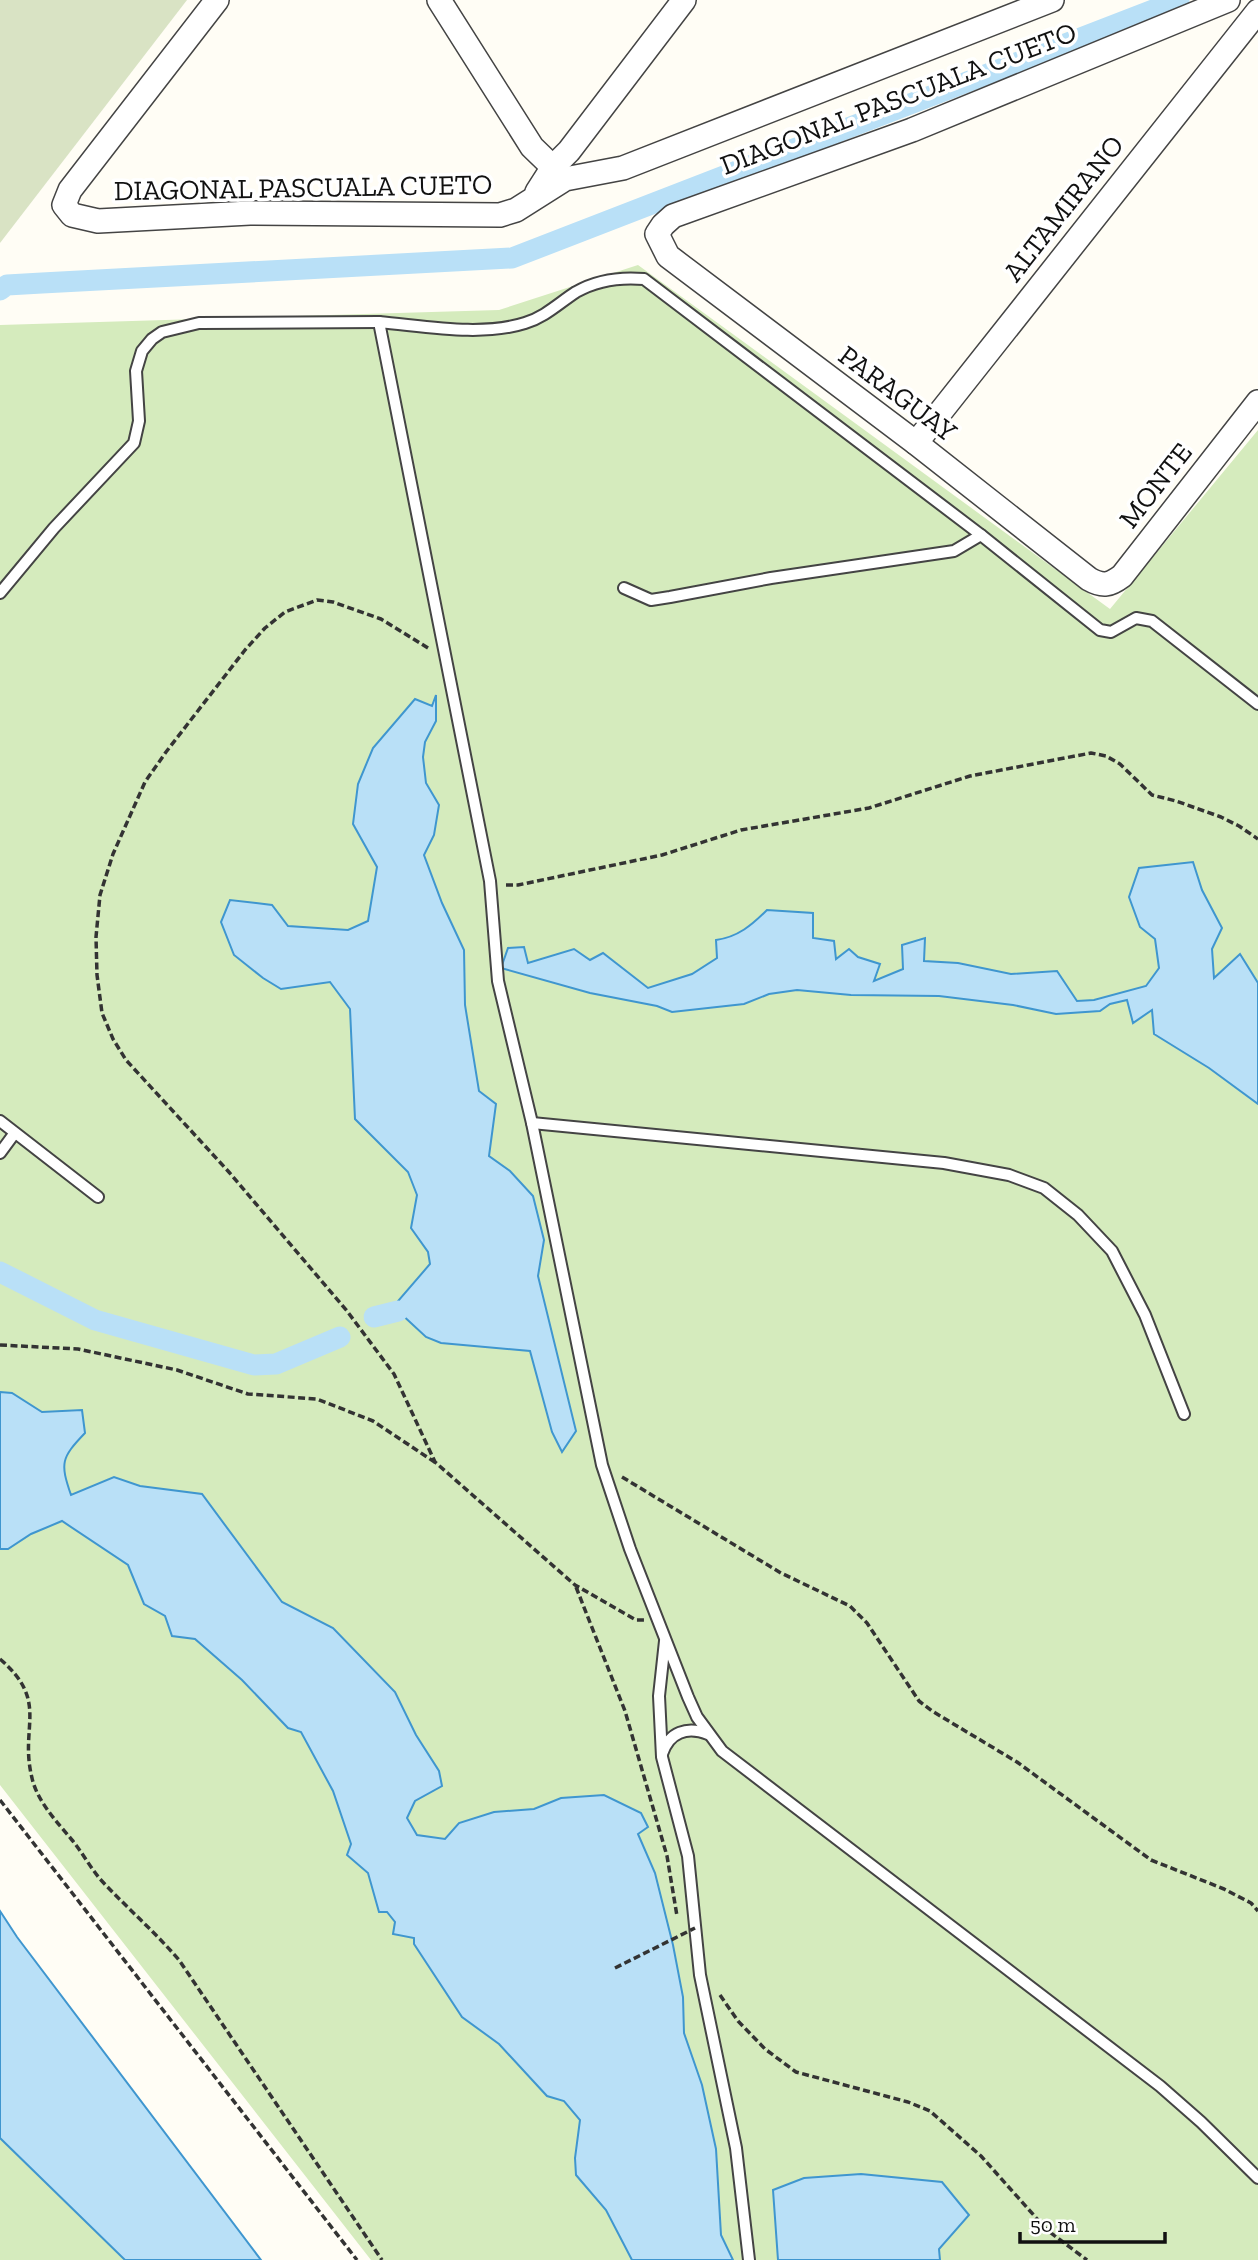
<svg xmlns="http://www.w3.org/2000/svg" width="1258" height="2260" viewBox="0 0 1258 2260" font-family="'Zilla Slab',serif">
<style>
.green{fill:#d5ebbd}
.cemetery{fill:#d9e3c4}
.water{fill:#b9e0f7;stroke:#3f96cf;stroke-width:2}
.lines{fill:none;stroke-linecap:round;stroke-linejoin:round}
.canal{stroke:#b9e0f7;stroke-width:21}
.service-casing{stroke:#444;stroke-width:14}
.minor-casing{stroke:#444;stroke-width:26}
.path{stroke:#333;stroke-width:3.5;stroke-dasharray:7 3.5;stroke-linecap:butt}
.service{stroke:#fff;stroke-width:10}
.minor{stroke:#fff;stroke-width:23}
.path-bridge{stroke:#333;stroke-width:3.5;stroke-dasharray:7 3.5;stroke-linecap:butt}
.labels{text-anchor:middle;stroke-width:7;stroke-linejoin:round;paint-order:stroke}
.street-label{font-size:28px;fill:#111;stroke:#fff}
</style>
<rect width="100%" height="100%" fill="#fffdf5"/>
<g class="green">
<polygon points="638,265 1110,609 1258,430 1258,2260 371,2260 0,1785 0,325 499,310"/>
<polygon points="0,2138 115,2250 125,2260 0,2260"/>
</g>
<polygon class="cemetery" points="0,0 187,0 0,243"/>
<g class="water">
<polygon points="436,695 436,721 425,742 423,757 426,783 439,805 434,835 424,855 442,903 464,950 465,1005 479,1091 496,1104 489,1156 510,1171 533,1196 544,1240 538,1276 576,1431 562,1452 552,1432 530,1351 441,1343 426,1337 398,1311 398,1301 430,1264 428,1252 411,1228 417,1195 408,1172 355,1119 350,1009 330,982 281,989 263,978 234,955 221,922 230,900 272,905 288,926 348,930 368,921 377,867 353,824 358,784 373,748 415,699 432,706"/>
<path d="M1193,862l9,28 20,38 -10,21 2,29 26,-24 18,29v121l-49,-36 -55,-34 -2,-24 -19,13 -6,-23 -17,4 -10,7 -44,3 -43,-9 -74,-9 -88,-1 -54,-5 -28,4 -25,10 -72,8 -15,-6 -67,-13 -89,-25 7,-20 16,-1 4,16 46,-14 16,11 13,-7 45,35 44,-14 25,-16 -1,-18c22,-3 36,-15 51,-30l46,3v25l21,3 2,18 13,-10 9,8 22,7 -6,17 29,-12 -1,-24 23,-7 -1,23 34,2 53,11 46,-3 20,30 17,-1 52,-14 13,-18 -4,-29 -15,-12 -11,-30 10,-29z"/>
<path d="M0,1392l12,1 30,19 40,-2 3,23c-24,25 -25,30 -14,62l43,-18 26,9 62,8 80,108 51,26 62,64 21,43 23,36 3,15 -27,15 -8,17 10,17 28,4 14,-16 35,-11 40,-3 27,-11 43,-3 37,18 7,14 -10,7 17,39 18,72 10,52 1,36 18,52 14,64 5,86 12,25h-101l-26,-50 -30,-35 -1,-17 5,-38 -16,-19 -17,-5 -48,-52 -37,-27 -48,-73v-6l-21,-4 2,-12 -8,-10h-8l-11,-39 -21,-18 4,-11 -18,-53 -32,-59 -13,-4 -46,-48 -47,-41 -23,-3 -7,-20 -21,-12 -16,-39 -66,-44 -31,13 -23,15h-8z"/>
<polygon points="0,1911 17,1937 261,2260 125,2260 0,2138"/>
<polygon points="861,2174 942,2182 969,2215 939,2249 940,2260 778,2260 773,2190 804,2178"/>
</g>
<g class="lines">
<g class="canal">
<polyline points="0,290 7,285 42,283 512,258 1179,0"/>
<polyline points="0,1272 95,1320 254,1365 276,1364 340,1337"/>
<polyline points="374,1317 398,1311"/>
</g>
<defs>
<g id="service">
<path d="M981,535l-337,-256c-23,-2 -47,1 -68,13 -17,11 -31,25 -51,31 -44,14 -100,3 -146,-1l111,559 8,100 34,142 70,342 28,84 58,148 9,20 25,34 438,335 41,36 57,56"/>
<polyline points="624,588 651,600 670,597 771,578 954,551 981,535 1100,630 1111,632 1136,618 1152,621 1258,704"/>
<polyline points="0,593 54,528 134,443 139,421 136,371 142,351 152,339 162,332 199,323 379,322"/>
<polyline points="0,1121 98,1197"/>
<polyline points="532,1123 944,1163 1009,1175 1044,1188 1078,1215 1112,1251 1145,1315 1184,1414"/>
<polyline points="0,1153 14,1134"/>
<polyline points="665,1641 659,1696 662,1757 688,1856 700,1975 736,2148 749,2260"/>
<path d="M662,1754c7,-22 25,-28 46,-20"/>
</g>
<g id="minor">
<polyline points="217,0 70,190 64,205 72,215 98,221 250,213 500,215 516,210 565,179 623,168 1052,0"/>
<polyline points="439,0 532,147 563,177"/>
<path d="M1228,0l-316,130 -239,86 -10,9 -6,9 11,22 248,187 173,136c14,8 21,6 33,-3l136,-174"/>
<polyline points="537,192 553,167 569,151 684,0"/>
<polyline points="916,443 1258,11"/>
</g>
</defs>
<use href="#service" class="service-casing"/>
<use href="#minor" class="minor-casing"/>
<g class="path">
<polyline points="428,648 381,619 333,602 317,600 285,612 265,628 245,650 166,752 145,782 113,854 100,895 96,937 97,975 102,1013 113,1039 126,1060 228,1171 347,1311 394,1374 435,1462 575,1585 636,1620 644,1620"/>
<polyline points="506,885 518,885 662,855 741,830 869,808 970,776 1091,753 1106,756 1120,764 1152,795 1176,801 1221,817 1239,826 1258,839"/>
<polyline points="0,1345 78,1349 177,1370 248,1394 317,1399 373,1421 436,1463"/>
<polyline points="622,1477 781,1573 850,1606 867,1623 919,1701 932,1711 1017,1762 1151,1860 1224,1889 1251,1903 1258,1911"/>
<polyline points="576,1587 625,1711 667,1856 677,1916"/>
<path d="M0,1659c50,43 19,67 32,119 5,23 25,44 40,62 10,12 18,27 28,39 26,28 54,52 79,81l203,300"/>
<polyline points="0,1800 357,2260"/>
<polyline points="720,1995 738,2021 765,2049 796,2072 908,2102 930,2111 981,2156 1047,2230 1087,2260"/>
</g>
<use href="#service" class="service"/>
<use href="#minor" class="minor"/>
<polyline class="path-bridge" points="615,1968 695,1928"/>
</g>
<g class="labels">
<g class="street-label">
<text transform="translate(898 98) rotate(-21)" y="10">DIAGONAL PASCUALA CUETO</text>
<text transform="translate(303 187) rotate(-1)" y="10">DIAGONAL PASCUALA CUETO</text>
<text transform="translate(1063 208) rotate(-52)" y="10">ALTAMIRANO</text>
<text transform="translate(898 393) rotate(37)" y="10">PARAGUAY</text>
<text transform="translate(1155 485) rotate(-52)" y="10">MONTE</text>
</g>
</g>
<path d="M1020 2232v10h145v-10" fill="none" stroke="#111111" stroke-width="3.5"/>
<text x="1030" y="2232" font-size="21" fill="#111111" stroke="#ffffff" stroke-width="5" paint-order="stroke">50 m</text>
</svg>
